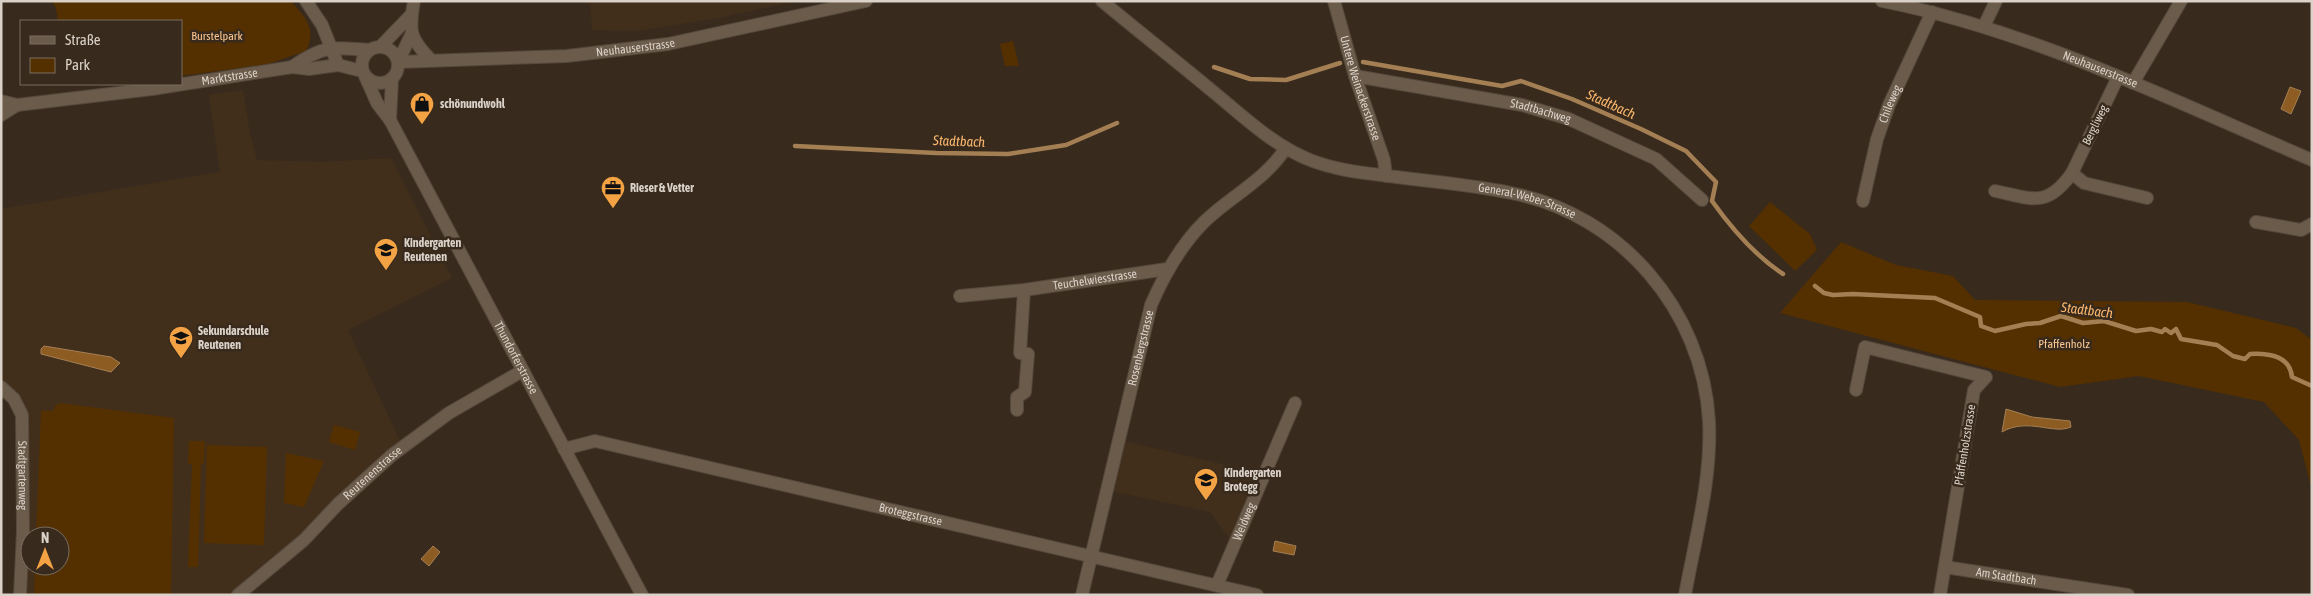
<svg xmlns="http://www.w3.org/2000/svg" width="2313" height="596" viewBox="0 0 2313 596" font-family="'Asap Condensed',sans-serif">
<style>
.built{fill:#422f1b;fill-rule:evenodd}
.green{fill:#543000}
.water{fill:#8d5c22;stroke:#a47f54}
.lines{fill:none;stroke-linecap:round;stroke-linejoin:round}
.stream{stroke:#a47f54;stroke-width:4.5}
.minor-casing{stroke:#53483c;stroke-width:14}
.minor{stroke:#6b5b4b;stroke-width:12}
.labels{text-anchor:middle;stroke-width:5;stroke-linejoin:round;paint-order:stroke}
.park-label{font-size:12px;fill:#fbc792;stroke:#382a1c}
.street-label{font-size:12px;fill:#dad1c8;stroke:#382a1c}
.poi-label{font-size:12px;font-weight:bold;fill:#dad1c8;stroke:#382a1c;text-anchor:start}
.water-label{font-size:14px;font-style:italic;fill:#fcb86e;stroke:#382a1c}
</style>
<rect width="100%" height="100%" fill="#382a1c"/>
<g class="built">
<polygon points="590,1 796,1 718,18 638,31 592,30"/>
<path d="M243,90l7,43 7,27 66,2 68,-4 61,120 -104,52 55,117 -165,148h-218l4,-163 -23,-45v-178l219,-37 -11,-77zM30,536h30v30h-30z"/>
<polygon points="1119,440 1265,474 1231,541 1210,512 1107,490"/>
</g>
<g class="green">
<path d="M52,1h239c15,17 26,28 15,50l-38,13 -87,12v-55h-123l-2,-13z"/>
<polygon points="1013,41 1019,66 1005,66 1000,44"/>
<polygon points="1770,202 1810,234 1817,250 1795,271 1749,226"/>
<polygon points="1841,242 1896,265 1953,276 1975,300 2187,302 2296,328 2312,340 2312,490 2299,440 2264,402 2139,376 2060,387 1780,313"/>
<polygon points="60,403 174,418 171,595 34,595 35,566 60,566 60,536 36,536 41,411 53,411 55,406"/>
<polygon points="334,425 360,432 355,450 329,442"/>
<polygon points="189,441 205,441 204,463 201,464 198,567 188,567 192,464 188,464"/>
<polygon points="207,445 267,447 264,545 204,543"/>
<polygon points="286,453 324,461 304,507 284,503"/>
</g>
<g class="water">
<polygon points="2290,87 2301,91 2291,114 2281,109"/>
<polygon points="44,346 111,357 120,363 111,372 41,354 41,349"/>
<path d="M2006,409l26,8 38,4 1,6c-18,8 -43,-10 -69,5z"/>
<polygon points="1275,541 1296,546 1294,555 1273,551"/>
<polygon points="433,546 440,552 429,566 421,559"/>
</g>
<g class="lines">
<g class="stream">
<path d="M1363,62l139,24 19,-5 51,18 69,30 45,22 30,31 -4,19c20,28 42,54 71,73"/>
<polyline points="1214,67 1250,79 1286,80 1340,63"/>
<polyline points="795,146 936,153 1008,154 1066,145 1117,123"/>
<path d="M1815,286l9,7 9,2 20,-1 82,4 45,19 1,9 14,5 31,-7 14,-1 21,-7 22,7 21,-2 32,10 15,-2 11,3 3,-3 6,4 5,-4 5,10 36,6 16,11 12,3 5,-5c18,-1 40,2 42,23l20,9"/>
</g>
<defs>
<g id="minor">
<polyline points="306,1 322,25 338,65"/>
<path d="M414,1c-5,29 -5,37 16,58"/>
<path id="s1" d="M1102,1c36,30 73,59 109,89 31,25 61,55 99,70 28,11 57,13 86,17 38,5 77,8 115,16 110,21 192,118 198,228 3,58 -14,118 -24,174"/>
<path id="s2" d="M1334,1l21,75 29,84 2,16"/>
<path id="s3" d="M1882,1c151,30 289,99 430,159"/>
<polyline points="1984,26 1996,1"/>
<path id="s4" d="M411,35l-13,27 169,-6 101,-12 198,-43"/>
<circle cx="380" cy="65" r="18"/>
<polyline points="380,47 411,15"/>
<path d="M292,67c32,-22 40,-20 77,-17"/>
<path id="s5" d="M365,76l12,27 13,17 252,475"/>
<path id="s6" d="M1355,76l167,29 47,14 87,40 46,41"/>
<polyline points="2118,77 2072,173 2084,183 2147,198"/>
<polyline points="2133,83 2181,1"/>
<path id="s7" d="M1,101l16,4 135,-16 140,-22 17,2 29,-4 24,6"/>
<polyline points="1,115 17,105"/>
<polyline points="390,120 392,79"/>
<path d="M1995,191c38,8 52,17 77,-18"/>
<path id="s8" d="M1863,201l14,-62 12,-34 43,-93"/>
<polyline points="2256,222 2301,230 2312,224"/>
<path id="s9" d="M960,296l64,-6 143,-21"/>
<path id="s10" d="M1,387l13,12 8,16 1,116 -3,64"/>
<polyline points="1856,390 1865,347 1986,377 1974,390 1940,595"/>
<polyline points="1017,410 1017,397 1025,392 1028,354 1020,353 1024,290"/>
<path id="s11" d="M564,449l31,-8 662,154"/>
<path id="s12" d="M1945,567l183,28"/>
<path id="s13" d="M1217,585l78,-182"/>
<path id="s14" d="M238,595l66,-55 34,-36 54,-49 57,-42 73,-42"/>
<path id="s15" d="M1082,595l69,-290c13,-30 29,-59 53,-83 28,-27 59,-40 82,-74"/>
</g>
</defs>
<use href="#minor" class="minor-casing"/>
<use href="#minor" class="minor"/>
</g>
<defs>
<symbol id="shop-pin" viewBox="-11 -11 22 30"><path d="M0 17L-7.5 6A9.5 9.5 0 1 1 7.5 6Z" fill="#f4a344" stroke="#382a1c"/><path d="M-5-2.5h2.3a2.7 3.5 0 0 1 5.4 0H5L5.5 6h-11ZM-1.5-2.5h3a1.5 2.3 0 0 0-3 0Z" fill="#111"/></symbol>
<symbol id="office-pin" viewBox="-11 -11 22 30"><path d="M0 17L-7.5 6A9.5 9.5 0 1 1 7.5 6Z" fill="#f4a344" stroke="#382a1c"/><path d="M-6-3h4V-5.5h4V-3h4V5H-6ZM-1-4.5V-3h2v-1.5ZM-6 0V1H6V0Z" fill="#111"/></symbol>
<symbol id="school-pin" viewBox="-11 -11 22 30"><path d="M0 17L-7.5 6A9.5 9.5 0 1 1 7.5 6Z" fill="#f4a344" stroke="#382a1c"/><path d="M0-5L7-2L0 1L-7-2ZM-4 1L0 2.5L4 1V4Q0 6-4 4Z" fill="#111"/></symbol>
</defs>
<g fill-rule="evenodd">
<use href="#shop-pin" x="408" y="90" width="28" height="38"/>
<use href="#office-pin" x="599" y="174" width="28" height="38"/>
<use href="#school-pin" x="372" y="236" width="28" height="38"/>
<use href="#school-pin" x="167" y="324" width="28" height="38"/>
<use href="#school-pin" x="1192" y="466" width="28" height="38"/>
</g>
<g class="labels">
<g class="park-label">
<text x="217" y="40">Burstelpark</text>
<text x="2064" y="348">Pfaffenholz</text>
</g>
<g class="street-label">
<text dy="4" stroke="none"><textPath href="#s4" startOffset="268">Neuhauserstrasse</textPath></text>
<text dy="4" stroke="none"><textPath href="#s3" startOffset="229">Neuhauserstrasse</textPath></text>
<text dy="4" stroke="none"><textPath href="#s7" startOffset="231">Marktstrasse</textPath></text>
<text dy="4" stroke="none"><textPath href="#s2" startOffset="91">Untere Weinackerstrasse</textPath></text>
<text dy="4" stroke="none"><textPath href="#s8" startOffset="101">Chileweg</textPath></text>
<text dy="4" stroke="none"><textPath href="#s6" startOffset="189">Stadtbachweg</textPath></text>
<text transform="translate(2095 125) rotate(-64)" y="4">Bergliweg</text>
<text dy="4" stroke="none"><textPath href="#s1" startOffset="484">General-Weber-Strasse</textPath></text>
<text dy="4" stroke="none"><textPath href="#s9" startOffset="136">Teuchelwiesstrasse</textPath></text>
<text dy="4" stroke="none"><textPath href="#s15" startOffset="254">Rosenbergstrasse</textPath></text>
<text dy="4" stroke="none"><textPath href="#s5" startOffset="320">Thundorferstrasse</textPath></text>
<text transform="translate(1965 445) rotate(-81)" y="4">Pfaffenholzstrasse</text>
<text dy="4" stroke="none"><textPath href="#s14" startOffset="182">Reutenenstrasse</textPath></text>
<text dy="4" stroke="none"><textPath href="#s10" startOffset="96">Stadtgartenweg</textPath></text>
<text dy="4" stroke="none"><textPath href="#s11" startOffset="356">Broteggstrasse</textPath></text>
<text dy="4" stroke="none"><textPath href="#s13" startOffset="69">Weidweg</textPath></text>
<text dy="4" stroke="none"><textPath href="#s12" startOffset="62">Am Stadtbach</textPath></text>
</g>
<g class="poi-label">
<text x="440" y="108">schönundwohl</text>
<text x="630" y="192">Rieser &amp; Vetter</text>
<text x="404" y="247">Kindergarten<tspan x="404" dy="14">Reutenen</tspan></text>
<text x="198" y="335">Sekundarschule<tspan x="198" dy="14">Reutenen</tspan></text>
<text x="1224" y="477">Kindergarten<tspan x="1224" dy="14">Brotegg</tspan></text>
</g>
<g class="water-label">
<text transform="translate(1611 104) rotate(24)" y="5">Stadtbach</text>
<text transform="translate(959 141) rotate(2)" y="5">Stadtbach</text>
<text transform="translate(2087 310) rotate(7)" y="5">Stadtbach</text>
</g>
</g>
<rect width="2313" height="596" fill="none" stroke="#dad1c8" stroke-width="5"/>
<rect x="20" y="20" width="162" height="65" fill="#382a1c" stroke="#796d61"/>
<rect x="30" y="36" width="25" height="8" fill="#6b5b4b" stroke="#796d61"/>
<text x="65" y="45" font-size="15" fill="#dad1c8">Straße</text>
<rect x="30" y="58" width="25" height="15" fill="#543000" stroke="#796d61"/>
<text x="65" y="70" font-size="15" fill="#dad1c8">Park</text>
<g transform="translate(45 551)"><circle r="24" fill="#382a1c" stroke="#796d61"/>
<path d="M0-4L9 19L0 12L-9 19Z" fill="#f4a344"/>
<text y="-8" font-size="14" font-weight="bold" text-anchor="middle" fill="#dad1c8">N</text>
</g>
</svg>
